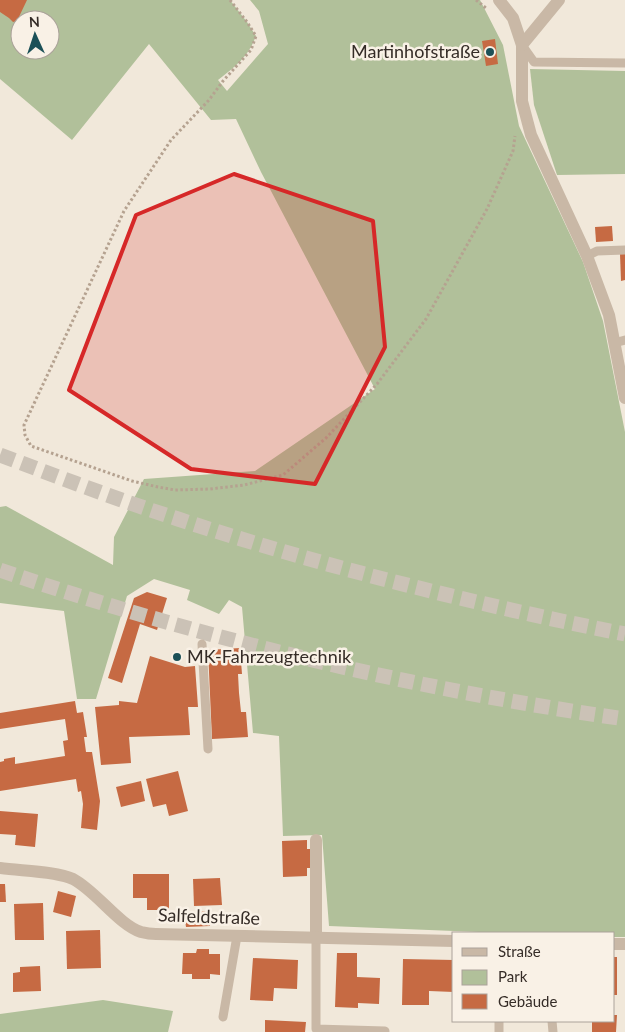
<svg xmlns="http://www.w3.org/2000/svg" width="625" height="1032" viewBox="0 0 625 1032" font-family="Lato,sans-serif">
<style>
.green{fill:#b1c09a;fill-rule:evenodd}
.building{fill:#c66a43}
.lines{fill:none;stroke-linecap:round;stroke-linejoin:round}
.highway-tunnel{stroke:#cbc2b6;stroke-width:15;stroke-dasharray:15 8;stroke-linecap:butt}
.path{stroke:#b5a290;stroke-width:3;stroke-dasharray:2.5 2.5;stroke-linecap:butt}
.lane{stroke:#c9b8a6;stroke-width:9}
.street{stroke:#c9b8a6;stroke-width:12}
.marked{fill:#d62828;fill-opacity:0.2;stroke:#d62828;stroke-width:4;stroke-linejoin:round}
.poi-dot{fill:#1c5057;stroke:#f9f1e6;stroke-width:2}
.labels{text-anchor:middle;stroke-width:5;stroke-linejoin:round;paint-order:stroke}
.poi-label{font-size:18px;fill:#352c27;stroke:#f9f1e6;text-anchor:end}
.street-label{font-size:18px;fill:#352c27;stroke:#f9f1e6}
</style>
<rect width="100%" height="100%" fill="#f1e8da"/>
<g class="green">
<path d="M0,0h230l17,22 9,14c-8,21 -20,30 -38,44l9,11 41,-47 -9,-33 -9,-11h230l23,45 16,81 64,136 20,59 22,111v505h-11v-4h-110l-175,-7 -7,-91 -39,1 -4,-100 -26,-3 -11,-126 -13,-7 -10,14 -32,-14 3,-10 -36,-11 -27,17 -31,103h-19l-13,-88 -64,-8v-96l6,-1 107,59 1,-28 30,-58 111,-8 120,-82 -114,-217 -25,-53 -25,1 -62,-76 -77,96 -72,-61zM20,20h30v30h-30z"/>
<polygon points="530,69 625,71 625,174 557,175 534,105"/>
<polygon points="103,1000 173,1011 168,1032 0,1032 0,1014"/>
</g>
<g class="building">
<polygon points="0,0 27,0 17,21 13,22 9,18 0,12"/>
<polygon points="495,39 498,64 486,66 482,41"/>
<polygon points="612,226 613,241 596,242 595,227"/>
<polygon points="620,254 625,254 625,280 621,281"/>
<polygon points="147,592 167,598 157,630 140,624 122,683 108,678 134,598"/>
<polygon points="240,648 242,674 238,674 239,693 241,712 246,712 248,737 212,739 208,650"/>
<polygon points="150,656 185,667 195,666 198,707 188,707 190,735 129,737 131,763 101,765 95,707 119,705 119,701 137,703"/>
<polygon points="75,701 77,713 83,712 87,737 84,737 86,752 92,752 100,801 97,830 81,828 83,804 81,791 78,792 76,779 0,791 0,762 4,761 4,759 15,757 15,764 65,756 63,741 68,740 65,719 0,729 0,713"/>
<polygon points="178,771 188,811 169,816 166,804 153,807 146,779"/>
<polygon points="141,781 145,801 121,807 116,787"/>
<polygon points="0,811 38,814 35,847 15,845 16,835 0,834"/>
<polygon points="307,840 307,849 311,849 311,868 307,868 307,876 283,877 282,841"/>
<polygon points="133,874 169,874 169,910 147,910 147,898 133,898"/>
<polygon points="220,878 222,905 194,906 193,879"/>
<polygon points="0,884 5,884 6,902 0,902"/>
<polygon points="58,891 76,896 71,917 53,912"/>
<polygon points="43,903 44,940 15,940 14,904"/>
<polygon points="210,911 210,926 186,927 184,913"/>
<polygon points="100,930 101,968 67,969 66,931"/>
<polygon points="197,949 209,949 209,954 220,954 220,975 210,974 210,979 192,979 192,974 182,974 183,953 196,953"/>
<polygon points="337,953 357,953 357,977 380,978 379,1004 358,1003 358,1008 335,1007"/>
<rect x="614" y="957" width="3" height="38"/>
<polygon points="253,958 298,960 297,989 274,988 273,1001 250,1000"/>
<polygon points="403,959 454,960 454,992 429,991 429,1005 402,1005"/>
<polygon points="40,966 41,991 13,992 13,973 20,972 20,967"/>
<polygon points="614,1015 617,1015 616,1032 592,1032 592,1021 614,1021"/>
<polygon points="265,1020 306,1022 305,1032 265,1032"/>
</g>
<g class="lines">
<g class="highway-tunnel">
<path d="M0,455c59,22 118,45 178,64 147,48 296,85 447,115"/>
<path d="M0,570c202,69 413,119 625,149"/>
</g>
<g class="path">
<polyline points="230,0 247,22 256,36 251,50 223,81 209,100 171,140 124,211 24,425 25,435 31,446 132,481 158,487 175,490 210,489 244,485 283,475 326,438 377,384 426,319 487,209 513,151 515,136"/>
<polyline points="476,0 486,8"/>
</g>
<g class="lane">
<polyline points="522,45 534,62 625,63"/>
<polyline points="587,256 597,251 625,250"/>
<polyline points="614,343 625,340"/>
<polyline points="202,644 208,749"/>
<polyline points="316,938 316,1029 385,1031"/>
<polyline points="223,1017 237,936"/>
<polyline points="499,1021 499,1032"/>
<polyline points="552,1021 553,1032"/>
</g>
<g class="street">
<polyline points="499,0 513,18 522,45 522,101 531,135 587,256 609,315 625,398"/>
<polyline points="522,45 559,0"/>
<polyline points="316,840 316,938"/>
<path d="M0,868c20,3 56,3 73,11 23,12 46,46 68,53 4,1 10,2 15,2l298,7"/>
<polyline points="614,944 625,944"/>
</g>
</g>
<path class="marked" d="M234,174l139,47 12,126 -70,137 -124,-15 -122,-79 67,-175z"/>
<g class="poi-dot">
<circle cx="490" cy="52" r="5"/>
<circle cx="177" cy="657" r="5"/>
</g>
<g class="labels">
<g class="poi-label">
<text x="480" y="58">Martinhofstraße</text>
<text x="187" y="663" text-anchor="start">MK-Fahrzeugtechnik</text>
</g>
<g class="street-label">
<text transform="translate(209 917) rotate(2)" y="6">Salfeldstraße</text>
</g>
</g>
<rect x="452" y="932" width="162" height="90" fill="#f9f1e6" stroke="#aba29a"/>
<rect x="462" y="948" width="25" height="8" fill="#c9b8a6" stroke="#aba29a"/>
<text x="498" y="957" font-size="15" fill="#352c27">Straße</text>
<rect x="462" y="970" width="25" height="15" fill="#b1c09a" stroke="#aba29a"/>
<text x="498" y="982" font-size="15" fill="#352c27">Park</text>
<rect x="462" y="994" width="25" height="15" fill="#c66a43" stroke="#aba29a"/>
<text x="498" y="1007" font-size="15" fill="#352c27">Gebäude</text>
<g transform="translate(35 35) rotate(357)"><circle r="24" fill="#f9f1e6" stroke="#aba29a"/>
<path d="M0-4L9 19L0 12L-9 19Z" fill="#1c5057"/>
<text y="-8" font-size="14" font-weight="bold" text-anchor="middle" fill="#352c27">N</text>
</g>
</svg>
